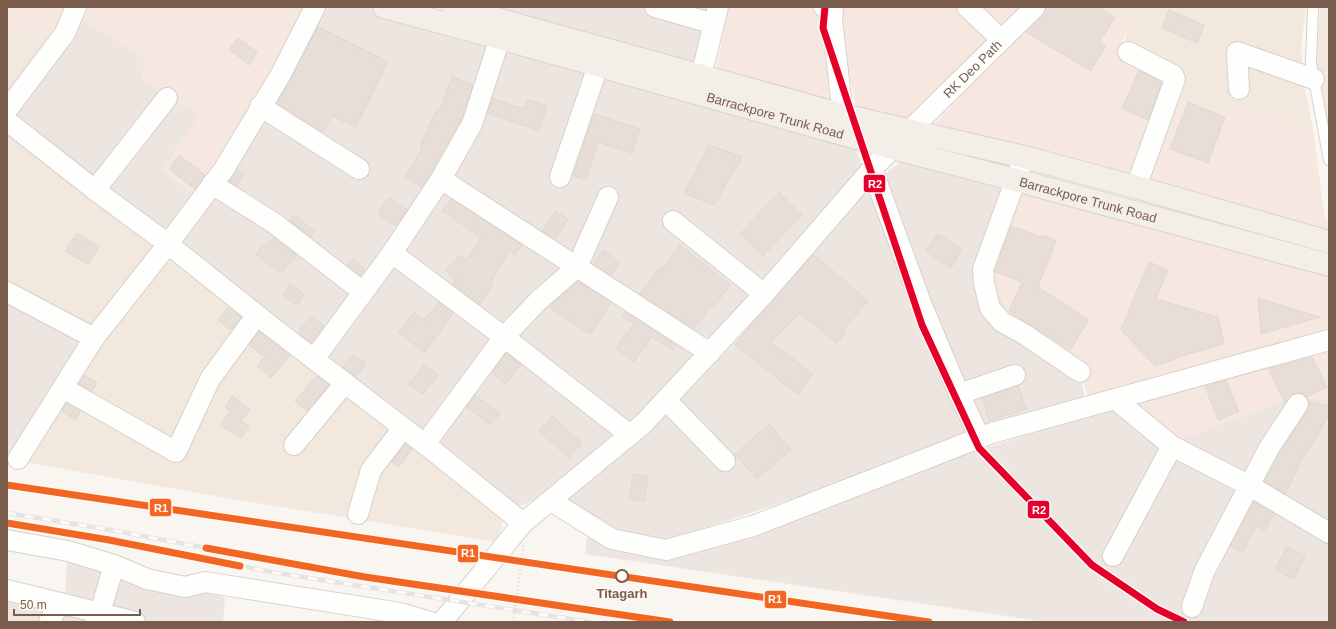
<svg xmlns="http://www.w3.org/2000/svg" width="1336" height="629" viewBox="0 0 1336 629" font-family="Arial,sans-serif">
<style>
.residential{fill:#f2e8de}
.commercial{fill:#f6e8e1}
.industrial{fill:#ede5e0}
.building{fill:#e6ded7;stroke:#e2d8d2}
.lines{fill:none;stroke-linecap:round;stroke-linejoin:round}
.lane-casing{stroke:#d7d1cb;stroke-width:12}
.street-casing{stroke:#d7d1cb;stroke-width:22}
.primary-casing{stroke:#dad1cc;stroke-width:24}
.lane{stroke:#fefefd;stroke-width:10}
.street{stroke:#fefefd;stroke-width:20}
.primary{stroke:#f3eee8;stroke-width:22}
.rail-casing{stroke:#e6e3e7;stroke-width:4.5}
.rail{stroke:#fffaf3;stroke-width:3;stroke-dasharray:9;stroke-linecap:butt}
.path-bridge{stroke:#dcd5d0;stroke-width:2.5;stroke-dasharray:1 3;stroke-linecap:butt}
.rail-1-casing{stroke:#fffaf3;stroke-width:10}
.rail-2-casing{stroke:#fffaf3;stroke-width:10}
.rail-1{stroke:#f26522;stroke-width:7}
.rail-2{stroke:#e4002b;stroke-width:7}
.stop-dot{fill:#fffaf3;stroke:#7a5c4d;stroke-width:2}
.labels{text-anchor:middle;stroke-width:3;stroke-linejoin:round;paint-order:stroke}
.street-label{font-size:13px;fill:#7a5c4d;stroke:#fffaf3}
.stop-label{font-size:13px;font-weight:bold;fill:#7a5c4d;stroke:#fffaf3}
.line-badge{stroke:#fffaf3;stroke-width:1.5}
.badge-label{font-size:11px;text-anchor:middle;font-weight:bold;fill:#fff}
</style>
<rect width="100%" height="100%" fill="#f9f5f0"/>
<g class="residential">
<polygon points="1104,7 1306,7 1301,50 1304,84 1313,129 1243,106 1238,118 1175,95 1123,47 1128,29"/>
<polygon points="1320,7 1329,7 1329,133 1316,65"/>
<polygon points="7,29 59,36 7,103"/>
<polygon points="7,130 162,244 96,331 7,286"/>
<polygon points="168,250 504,517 497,542 238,500 19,461"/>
</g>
<g class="commercial">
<polygon points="7,7 72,7 59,36 7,29"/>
<polygon points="81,7 309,7 197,197 162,170 200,116 141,78 77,18"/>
<polygon points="729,7 824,7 822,40 836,109 714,78"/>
<polygon points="838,7 1022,7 909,131 858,117 838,15"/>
<polygon points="1045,7 1104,7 1128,29 1118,48 1172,78 1175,95 1238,118 1242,106 1313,129 1324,213 1329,225 1329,242 925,134"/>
<polygon points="1008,175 1329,261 1329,401 1293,397 1176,441 1118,388 1089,399 1082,377 996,323 975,273"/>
</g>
<g class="industrial">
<polygon points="322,7 411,7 496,31 469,126 316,352 175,244"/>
<polygon points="473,7 718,7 702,71"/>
<polygon points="77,17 146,59 141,78 200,116 162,170 197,197 168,237 12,120"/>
<polygon points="507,33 849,133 865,172 642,417 549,495 514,508 321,357 479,130"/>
<polygon points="913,152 1008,175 975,273 1003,301 996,323 1082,377 1084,399 665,542 615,535 561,500 651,430 740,337 869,187"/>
<polygon points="7,297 86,340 14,458 7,456"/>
<polygon points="1293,397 1329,401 1329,622 1046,622 585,554 587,537 669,555 714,544 967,454 1117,407 1176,441"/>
<polygon points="67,559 208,591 225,598 223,622 153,622 138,619 136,622 7,622 7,598 64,612"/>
</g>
<g class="building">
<polygon points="1046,7 1098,7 1115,18 1099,42 1106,46 1091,71 1026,32 1043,15"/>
<polygon points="1169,10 1204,25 1197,43 1162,28"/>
<polygon points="318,27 388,62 356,127 332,116 322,132 277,103 291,79"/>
<polygon points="238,38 257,52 249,65 229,49"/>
<polygon points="1139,71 1162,82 1148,120 1122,108"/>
<polygon points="452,77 473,85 461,119 422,187 405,176 423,147 420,146 437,109 440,110"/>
<polygon points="492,98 525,109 528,100 547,106 539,131 488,113"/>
<polygon points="1188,102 1225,117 1208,163 1170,149"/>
<polygon points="594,114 640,129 632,153 598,142 586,180 573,176"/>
<polygon points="709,145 742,157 714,205 684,193"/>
<polygon points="179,155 205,175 195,189 169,169"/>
<polygon points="237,169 244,174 237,186 229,181"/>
<polygon points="779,192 802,215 763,256 740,234"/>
<polygon points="389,197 407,210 396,226 378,214"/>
<polygon points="451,199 522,245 515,255 510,251 490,283 493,285 480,305 453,284 456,279 446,271 460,255 466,260 481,237 442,211"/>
<polygon points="556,211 568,219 555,239 542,231"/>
<polygon points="294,215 315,231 311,237 289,220"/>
<polygon points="1011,226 1041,237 1042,235 1056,241 1038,287 1089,320 1070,350 1009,311 1022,282 995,272 995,271"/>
<polygon points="77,233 99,247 88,265 65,251"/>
<polygon points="938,234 962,250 951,268 926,251"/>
<polygon points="274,238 296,255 282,273 256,255 263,244 267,246"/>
<polygon points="680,245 730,285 713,308 710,306 694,329 640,294 660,267 662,268"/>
<polygon points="603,250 620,263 611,276 593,264"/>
<polygon points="813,254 868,301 843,330 846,332 837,343 799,313 771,342 813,374 798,395 735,345 750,326"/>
<polygon points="352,259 365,269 360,276 347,265"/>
<polygon points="1149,262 1168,270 1156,299 1218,317 1224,344 1175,358 1176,359 1155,366 1121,330"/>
<polygon points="578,281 611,302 590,334 549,307"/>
<polygon points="290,284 304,294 297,305 282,296"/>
<polygon points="1258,298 1320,317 1261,334"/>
<polygon points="439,302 453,313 425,352 398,333 414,312 425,320"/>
<polygon points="228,307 241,317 231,330 218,320"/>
<polygon points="626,312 676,345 673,350 652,337 634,362 616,348 634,324 622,317"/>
<polygon points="311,316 324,326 312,343 298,333"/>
<polygon points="259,331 290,355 271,378 257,366 265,357 249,345"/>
<polygon points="506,353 521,365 505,384 492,373"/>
<polygon points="353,354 366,364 356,377 343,367"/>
<polygon points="1312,357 1327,387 1307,397 1304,394 1299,393 1293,394 1285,403 1268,369"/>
<polygon points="424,364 438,375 423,394 409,384"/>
<polygon points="85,375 97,383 92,391 79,384"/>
<polygon points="317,376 329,385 307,411 295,401"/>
<polygon points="1226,380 1239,412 1218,420 1205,386"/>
<polygon points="1019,386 1026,409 989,421 982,398"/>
<polygon points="475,395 500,413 491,425 466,407"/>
<polygon points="233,396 250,410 241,421 249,426 241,438 220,425 230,411 225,407"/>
<polygon points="1309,402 1329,406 1329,415 1307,452 1306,451 1285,494 1265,481 1279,454 1308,410 1309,405"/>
<polygon points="67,403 81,411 75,420 62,411"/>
<polygon points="552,416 582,443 569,458 539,431"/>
<polygon points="769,424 791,450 757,479 735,454"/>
<polygon points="405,444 412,449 399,467 392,462"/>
<polygon points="633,474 648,477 644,502 629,499"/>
<polygon points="1254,502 1274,514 1264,531 1257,526 1242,553 1230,546"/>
<polygon points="1287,546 1305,556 1294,579 1275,570"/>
</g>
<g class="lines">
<defs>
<g id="lane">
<polyline points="818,7 821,11 832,20"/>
<polyline points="1313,7 1311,63 1329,160"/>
</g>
<g id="street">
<polyline points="655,7 714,24"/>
<polyline points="833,7 832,20 843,115"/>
<polyline points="967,7 1002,40"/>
<polyline points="1128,52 1173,75 1175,79 1136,187"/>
<polyline points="701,76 718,7"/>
<polyline points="1239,89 1237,52 1314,79"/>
<polyline points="260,106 359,169"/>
<polyline points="7,110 65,33 76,7"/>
<polyline points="7,121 95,190 168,244 272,327 431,449 523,523"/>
<polyline points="1024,157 983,269 984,283 990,308 1002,322 1024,334 1080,372"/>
<polyline points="872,169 921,303 959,394 980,438"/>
<polyline points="560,177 598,66"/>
<polyline points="441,179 710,353"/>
<polyline points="212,184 274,223 363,292"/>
<polyline points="95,190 167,98"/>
<polyline points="673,221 764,294"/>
<polyline points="392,253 504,337 630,435"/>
<polyline points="7,292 94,338"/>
<polyline points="314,359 392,253 441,179 472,124 500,38"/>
<polyline points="63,388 176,452 210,379 257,315"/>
<polyline points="959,394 1015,375"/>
<polyline points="1115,399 1172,446 1250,486 1329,533"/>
<polyline points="666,400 725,461"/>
<polyline points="425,444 504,337 539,300 577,267 608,197"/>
<polyline points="294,445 345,383"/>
<polyline points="18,459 94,338 168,244 224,169 281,74 315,7"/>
<polyline points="551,501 612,539 666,550 753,526 992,433 1329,340"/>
<polyline points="358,514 371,470 403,428"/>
<polyline points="7,540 68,551 114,565 147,579 185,587 205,582 400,613 431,622"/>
<polyline points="1113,556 1172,446"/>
<polyline points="7,590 60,603"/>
<polyline points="1192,607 1204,572 1269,448 1298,404"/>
<polyline points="49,622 60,603 135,622"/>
<polyline points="96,622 100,613 114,565"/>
<path id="s1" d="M442,622l81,-99 120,-99 121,-130 108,-125 37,-38 126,-124"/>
</g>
<g id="primary">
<path id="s2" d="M384,7l116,31 392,110 124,32 313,85"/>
<polyline points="453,7 843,115 1024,157 1136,187 1329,242"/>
</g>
</defs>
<use href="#lane" class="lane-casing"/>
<use href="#street" class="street-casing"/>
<use href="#primary" class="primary-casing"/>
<use href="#lane" class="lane"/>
<use href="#street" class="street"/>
<use href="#primary" class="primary"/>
<defs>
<g id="rail">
<polyline points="825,7 823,28 922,325 979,448 1092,565 1157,609 1184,622"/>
<polyline points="7,513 111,530 274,561 365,577 670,622"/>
<polyline points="7,523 109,540 271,572 590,622"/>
</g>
</defs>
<use href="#rail" class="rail-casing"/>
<use href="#rail" class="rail"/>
<polyline class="path-bridge" points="513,622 524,543"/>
<defs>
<g id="rail-1">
<polyline points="7,485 929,622"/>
<polyline points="7,523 109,540 240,566"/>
<polyline points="206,548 365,577 670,622"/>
</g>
<polyline id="rail-2" points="825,7 823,28 922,325 979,448 1092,565 1157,609 1184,622"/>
</defs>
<use href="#rail-1" class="rail-1-casing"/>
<use href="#rail-2" class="rail-2-casing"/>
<use href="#rail-1" class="rail-1"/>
<use href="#rail-2" class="rail-2"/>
</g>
<circle class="stop-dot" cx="622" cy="576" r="6"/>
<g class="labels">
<g class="street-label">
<text dy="5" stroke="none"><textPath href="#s1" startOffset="768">RK Deo Path</textPath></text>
<text dy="5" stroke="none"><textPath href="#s2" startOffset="406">Barrackpore Trunk Road</textPath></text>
<text dy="5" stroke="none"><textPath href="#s2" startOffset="730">Barrackpore Trunk Road</textPath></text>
</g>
<g class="stop-label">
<text x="622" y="598">Titagarh</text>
</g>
</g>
<g class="line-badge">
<rect x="863" y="174" width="23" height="19" rx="4" fill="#e4002b"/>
<rect x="149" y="498" width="23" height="19" rx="4" fill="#f26522"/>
<rect x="1027" y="500" width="23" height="19" rx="4" fill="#e4002b"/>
<rect x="457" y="544" width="22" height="19" rx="4" fill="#f26522"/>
<rect x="764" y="590" width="23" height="19" rx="4" fill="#f26522"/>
</g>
<g class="badge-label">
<text x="875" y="188">R2</text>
<text x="161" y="512">R1</text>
<text x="1039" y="514">R2</text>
<text x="468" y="557">R1</text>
<text x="775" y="603">R1</text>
</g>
<rect width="1336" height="629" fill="none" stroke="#7a5c4d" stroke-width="16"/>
<path d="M14 609v6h126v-6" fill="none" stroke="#7a5c4d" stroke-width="2"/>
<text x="20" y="609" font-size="12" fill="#7a5c4d" stroke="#fffaf3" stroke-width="3" paint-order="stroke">50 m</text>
</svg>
